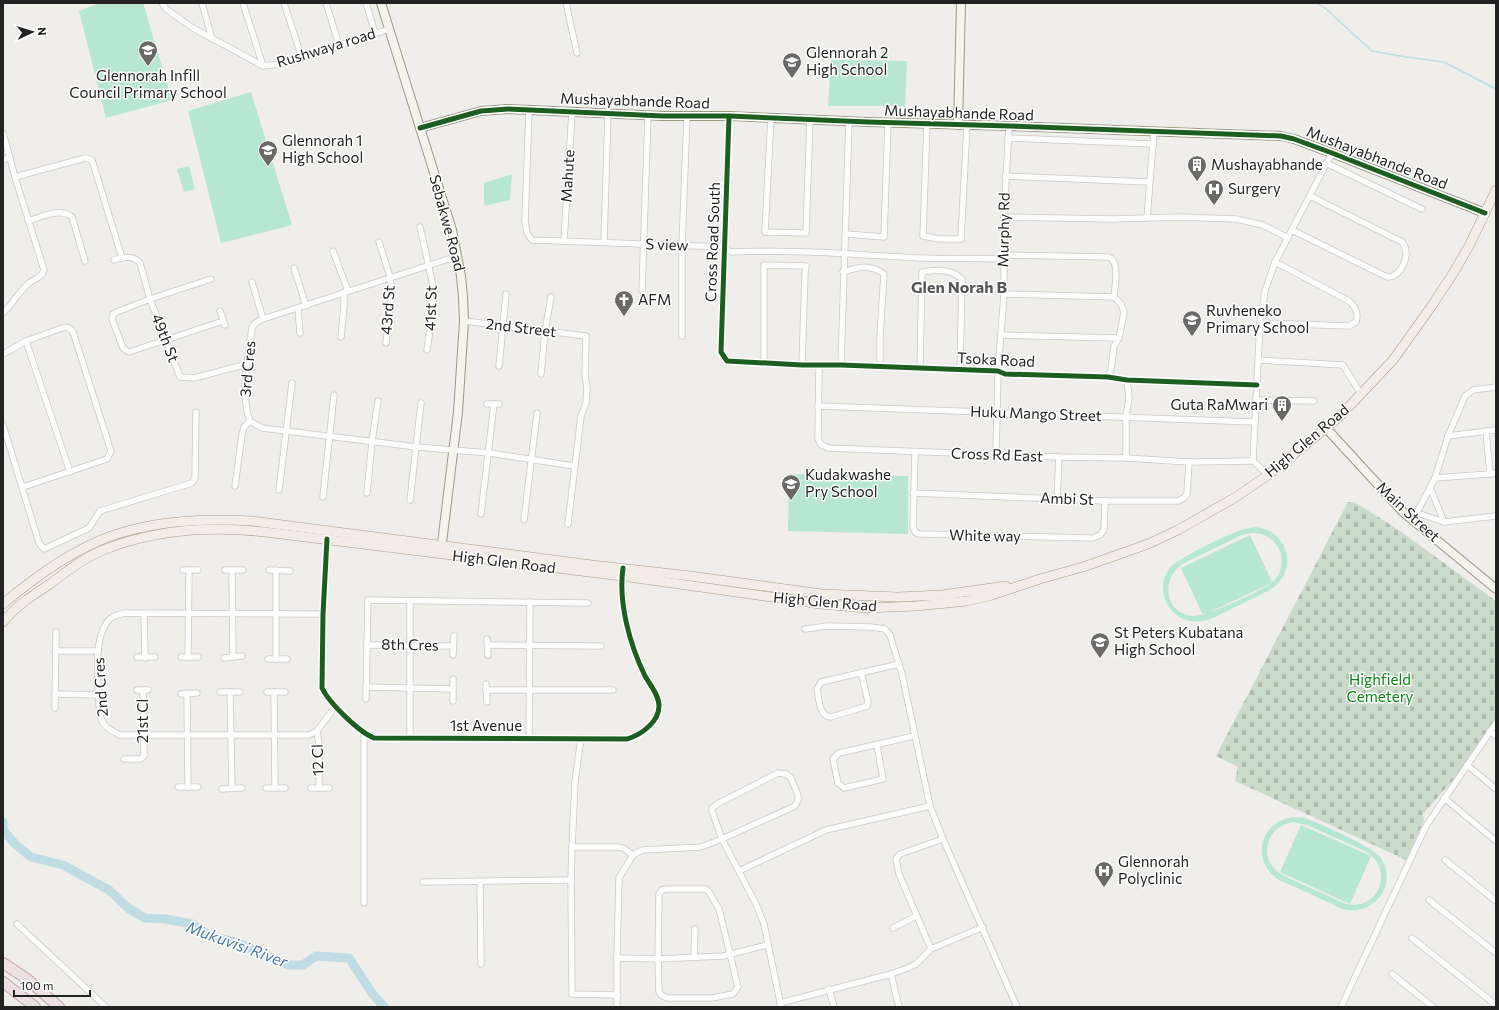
<svg xmlns="http://www.w3.org/2000/svg" width="1499" height="1010" viewBox="0 0 1499 1010" font-family="Commissioner,sans-serif">
<style>
.cemetery{fill:url(#cemetery-stones)}
.pitch{fill:#b7e6d2;fill-rule:evenodd}
.lines{fill:none;stroke-linecap:round;stroke-linejoin:round}
.stream{stroke:#bfdbe3;stroke-width:1.5}
.river{stroke:#bfdbe3;stroke-width:9}
.street-casing{stroke:#c9c8c7;stroke-width:7}
.secondary-casing{stroke:#999a82;stroke-width:10}
.primary-casing{stroke:#a79c86;stroke-width:10}
.highway-casing{stroke:#c5a2ac;stroke-width:12}
.street{stroke:#fdfcfc;stroke-width:5.5}
.secondary{stroke:#f4f4ed;stroke-width:8}
.primary{stroke:#f3ede7;stroke-width:9}
.highway{stroke:#ece0e2;stroke-width:10}
.cycleway-casing{stroke:#fff;stroke-width:8}
.cycleway{stroke:#1b5e20;stroke-width:5}
.labels{text-anchor:middle;stroke-width:3;stroke-linejoin:round;paint-order:stroke}
.street-label{font-size:15px;fill:#222;stroke:#fff}
.poi-label{font-size:15px;fill:#222;stroke:#fff;text-anchor:start}
.park-label{font-size:15px;fill:#0c8416;stroke:#fff}
.neighbourhood-label{font-size:16px;font-weight:bold;fill:#555;stroke:#fff}
.water-label{font-size:16px;font-style:italic;fill:#4a7aab;stroke:#fff}
</style>
<defs>
<pattern id="cemetery-stones" width="16" height="16" patternUnits="userSpaceOnUse"><rect width="16" height="16" fill="#cadbca"/><path d="M2 7V4a2 2 0 0 1 4 0v3zM10 15v-3a2 2 0 0 1 4 0v3z" fill="#adbcad"/></pattern>
</defs>
<rect width="100%" height="100%" fill="#f0eeeb"/>
<polygon class="cemetery" points="1348,502 1354,502 1396,528 1496,601 1496,723 1468,763 1423,814 1424,821 1406,860 1235,781 1238,767 1216,756"/>
<g class="pitch">
<polygon points="100,3 143,3 172,100 106,118 79,11"/>
<polygon points="831,60 907,61 905,106 828,106"/>
<polygon points="251,92 292,225 221,243 188,111"/>
<polygon points="189,166 195,189 184,192 177,169"/>
<polygon points="512,174 510,200 484,206 484,183"/>
<polygon points="789,474 908,476 908,534 788,531"/>
<path d="M1256,527c35,5 43,47 12,64 -14,7 -27,13 -41,20 -8,4 -16,9 -25,10 -29,5 -50,-29 -33,-52 8,-11 61,-36 75,-40 4,-1 8,-1 12,-2zM1251,533c27,-1 40,28 23,48l-2,1 -22,-47 -69,33 22,47 69,-32c-11,8 -67,34 -79,33 -29,-2 -33,-39 -9,-53l58,-28z"/>
<path d="M1293,817c4,0 8,0 12,1 14,5 68,29 75,39 18,24 -3,57 -32,53 -9,-1 -17,-7 -25,-10 -14,-7 -28,-13 -42,-19 -31,-17 -23,-59 12,-64zM1293,822l14,3 58,26c30,17 15,60 -19,53l-62,-28c-27,-14 -20,-49 9,-54z"/>
<polygon points="1301,825 1371,856 1350,904 1280,872"/>
</g>
<g class="lines">
<polyline class="stream" points="1317,3 1326,9 1372,51 1406,57 1444,62 1496,89"/>
<polyline class="river" points="3,822 3,830 15,844 31,857 63,865 109,890 128,908 145,918 165,919 192,924 211,936 239,943 288,965 303,965 316,956 349,958 372,993 384,1007"/>
<defs>
<g id="street">
<polyline points="162,3 166,9 193,28 263,66 279,64 302,58 389,29"/>
<polyline points="202,3 212,39"/>
<polyline points="243,3 263,66"/>
<polyline points="284,3 302,58"/>
<polyline points="326,3 339,45"/>
<polyline points="366,3 375,33"/>
<polyline points="566,3 577,53"/>
<path d="M529,110l-4,111 2,12 5,7 192,7 5,4 3,1c63,-3 126,3 189,6 28,1 56,0 83,1"/>
<polyline points="729,116 721,352 727,361 802,365 841,365 998,371 1005,374 1108,377 1127,380 1257,385"/>
<polyline points="771,117 765,232 806,233 810,119"/>
<polyline points="927,123 923,236 939,239 961,239 967,125"/>
<path d="M3,133l12,44 29,93c-2,8 -11,9 -16,14 -10,9 -16,21 -25,29"/>
<polyline points="1008,138 1153,144"/>
<polyline points="3,160 10,157"/>
<polyline points="1326,163 1422,209"/>
<polyline points="1005,176 1149,182"/>
<polyline points="15,177 85,158 92,160 122,258"/>
<polyline points="1004,217 1113,219 1179,217 1236,219 1263,225 1288,238"/>
<polyline points="1147,218 1154,131"/>
<path d="M28,221c13,-4 33,-14 44,-4l13,44"/>
<polyline points="420,227 434,290 432,316 427,350"/>
<path d="M1292,230l95,47c15,1 25,-25 15,-35l-92,-46"/>
<polyline points="846,234 884,237 888,122"/>
<polyline points="564,241 572,112"/>
<polyline points="379,242 390,277 392,292 386,343"/>
<polyline points="604,242 608,113"/>
<polyline points="333,251 348,291"/>
<path d="M1004,255l105,2c11,5 6,29 5,40"/>
<path d="M458,256l-195,63 -8,4 -3,5c-4,27 -12,68 -2,93l12,7 8,1 147,18 72,6 85,13"/>
<path d="M114,260c10,-3 19,-5 26,3l10,36 30,78 14,1 53,-14"/>
<polyline points="294,268 306,306"/>
<path d="M843,272c17,-5 26,-8 41,2l-4,62v31"/>
<polyline points="211,279 150,299 117,312 113,314 112,319 123,348 129,352 223,321"/>
<polyline points="252,282 263,319"/>
<polyline points="642,291 648,115"/>
<polyline points="1004,294 1114,297 1121,304 1124,312 1119,338 1114,346 1111,370 1108,377"/>
<polyline points="298,308 300,333"/>
<polyline points="220,311 225,325"/>
<polyline points="464,321 586,336 585,374 587,389 586,403 581,416 568,524"/>
<path d="M1260,323l89,3 7,-4c3,-9 0,-15 -7,-21l-74,-39"/>
<polyline points="1001,335 1119,338"/>
<polyline points="682,336 682,246 687,116"/>
<polyline points="341,337 344,306 344,292"/>
<polyline points="26,341 70,472"/>
<polyline points="3,354 26,341 65,327 69,328 73,332 111,451 107,459 23,487"/>
<polyline points="1259,360 1343,365 1361,394"/>
<polyline points="764,363 764,265 806,266 805,273 802,365"/>
<polyline points="841,365 849,121"/>
<polyline points="499,366 506,294"/>
<polyline points="819,366 818,438 820,444 828,448 1059,457 1126,458 1189,462 1253,461"/>
<path d="M920,368l2,-96c15,-2 28,-4 40,7l-2,91"/>
<polyline points="541,374 545,331 551,297"/>
<polyline points="1256,400 1314,401"/>
<polyline points="487,404 499,404"/>
<polyline points="818,406 1254,422"/>
<polyline points="3,425 39,543 44,549 89,528 100,511 192,483 195,478 196,412"/>
<polyline points="1486,431 1490,474 1496,473"/>
<polyline points="1448,436 1496,430"/>
<polyline points="915,452 913,526 915,532 919,534 1093,538 1100,535 1104,530 1105,501"/>
<polyline points="996,454 998,371 1004,294 1004,217 1009,126"/>
<polyline points="1126,458 1126,417 1129,398 1127,380"/>
<polyline points="1268,475 1253,461 1260,323 1265,291 1275,262 1332,153"/>
<polyline points="1435,478 1490,474"/>
<polyline points="235,486 242,434 244,427 250,421"/>
<polyline points="1430,487 1444,522"/>
<polyline points="279,490 292,383"/>
<polyline points="367,493 372,441 378,401"/>
<polyline points="913,493 1105,501 1178,501 1184,498 1187,494 1189,462"/>
<polyline points="323,497 334,395"/>
<polyline points="1057,499 1059,457"/>
<polyline points="410,500 421,403"/>
<polyline points="1417,513 1444,522 1496,516"/>
<polyline points="481,514 494,404"/>
<polyline points="524,520 537,413"/>
<polyline points="1413,520 1435,478 1448,436 1465,396 1473,390 1496,387"/>
<path d="M327,539l-4,75 -1,74c7,15 37,44 52,50l253,1c14,-4 32,-17 32,-33 0,-11 -10,-21 -14,-31 -13,-26 -20,-50 -22,-80 0,-7 -1,-14 0,-21"/>
<polyline points="183,570 198,570"/>
<polyline points="225,570 243,570"/>
<polyline points="269,570 290,571"/>
<polyline points="232,571 233,657"/>
<polyline points="144,613 145,658"/>
<path d="M323,614l-199,-1c-7,2 -15,4 -18,11 -5,7 -7,18 -8,27 -1,12 0,57 3,68 3,8 12,13 19,16h189l8,-4 19,-25"/>
<polyline points="487,639 488,655"/>
<polyline points="367,645 453,646"/>
<polyline points="488,645 601,646"/>
<polyline points="55,651 98,651"/>
<polyline points="453,655 454,636"/>
<polyline points="137,657 155,657"/>
<polyline points="181,657 198,657"/>
<polyline points="188,657 189,570"/>
<polyline points="224,658 242,656"/>
<polyline points="268,659 276,659 276,570"/>
<polyline points="276,659 287,659"/>
<path d="M861,672l7,30 -1,4 -36,11c-12,0 -12,-18 -14,-28l4,-7 78,-18"/>
<polyline points="486,684 487,702"/>
<polyline points="366,687 453,689"/>
<polyline points="137,690 148,690"/>
<polyline points="486,690 613,690"/>
<polyline points="220,692 240,692"/>
<polyline points="230,692 232,788"/>
<polyline points="267,692 285,692"/>
<polyline points="274,692 275,788"/>
<polyline points="187,693 188,787"/>
<polyline points="55,694 99,695"/>
<polyline points="181,694 197,693"/>
<polyline points="366,699 368,600 588,603"/>
<polyline points="453,701 453,679"/>
<polyline points="55,708 56,632"/>
<polyline points="317,731 319,744 319,788"/>
<polyline points="1490,731 1496,736"/>
<polyline points="364,733 364,903"/>
<polyline points="410,738 410,601"/>
<polyline points="529,738 530,602"/>
<polyline points="877,745 883,779 844,788 838,783 833,759 839,753 914,736"/>
<polyline points="124,759 141,759 144,756 143,690"/>
<polyline points="1467,765 1496,789"/>
<polyline points="178,787 198,787"/>
<polyline points="266,788 285,788"/>
<polyline points="311,788 329,788"/>
<polyline points="222,789 242,788"/>
<polyline points="1444,798 1496,841"/>
<polyline points="930,806 943,839 1017,1007"/>
<polyline points="572,847 575,782 581,738"/>
<polyline points="1445,860 1496,901"/>
<polyline points="739,871 826,830 930,806 902,674 890,635 885,629 871,627 828,626 805,629"/>
<polyline points="480,881 481,964"/>
<polyline points="423,882 571,880"/>
<polygon points="667,889 706,889 709,892 719,909 738,987 733,994 712,998 667,998 661,995 659,992 658,959 659,894 662,890"/>
<polyline points="1429,900 1496,953"/>
<polyline points="17,924 106,1007"/>
<polyline points="893,928 916,916"/>
<polyline points="1412,938 1496,1005"/>
<polyline points="931,949 899,874 896,859 900,854 943,839"/>
<polyline points="694,957 695,929"/>
<polyline points="617,958 658,959 723,956 767,945"/>
<polyline points="891,974 899,1007"/>
<polyline points="1392,974 1433,1007"/>
<polyline points="829,989 834,1007"/>
<polyline points="618,995 572,994 571,880 572,847 617,847 623,848 633,855"/>
<polyline points="780,1003 891,974 908,968 916,964 931,949 983,927"/>
<polyline points="617,1007 617,958 619,878 633,855 642,850 701,847 722,839 795,806 798,800 798,795 791,778 786,774 778,773 719,803 712,808 712,811 722,839 756,904 764,924 781,1007"/>
<polyline points="1341,1007 1426,826 1496,723"/>
</g>
<g id="secondary">
<polyline points="381,3 452,230 461,276 463,297 464,321 458,412 441,551"/>
<polyline points="958,125 961,3"/>
<polyline points="420,128 481,111 508,109 663,116 729,116 868,122 1009,126 1281,136 1294,139 1332,153 1485,213"/>
<polyline points="1326,428 1404,513 1496,589"/>
</g>
<g id="primary">
<path d="M3,604c33,-28 70,-55 111,-69 44,-15 91,-17 138,-14l340,44 98,11 132,18 76,3 44,-2 64,-9"/>
<path d="M3,622c13,-16 30,-27 47,-38 16,-12 32,-25 51,-33 51,-21 109,-25 164,-19l357,44 199,28 45,4 50,-2 51,-5 25,-6 48,-16 46,-13 62,-22 30,-14 58,-33 32,-22 58,-47 15,-13 52,-55 38,-53 23,-35 15,-26 27,-56"/>
</g>
<g id="highway">
<polyline points="3,963 27,979 59,1007"/>
<polyline points="3,982 35,1007"/>
</g>
</defs>
<use href="#street" class="street-casing"/>
<use href="#secondary" class="secondary-casing"/>
<use href="#primary" class="primary-casing"/>
<use href="#highway" class="highway-casing"/>
<use href="#street" class="street"/>
<use href="#secondary" class="secondary"/>
<use href="#primary" class="primary"/>
<use href="#highway" class="highway"/>
<defs>
<g id="cycleway">
<polyline points="729,116 721,352 727,361 802,365 841,365 998,371 1005,374 1108,377 1127,380 1257,385"/>
<polyline points="420,128 481,111 508,109 663,116 729,116 868,122 1009,126 1281,136 1294,139 1332,153 1485,213"/>
<path d="M327,539l-4,75 -1,74c7,15 37,44 52,50l253,1c14,-4 32,-17 32,-33 0,-11 -9,-21 -14,-30 -15,-31 -27,-73 -22,-108"/>
</g>
</defs>
<use href="#cycleway" class="cycleway-casing"/>
<use href="#cycleway" class="cycleway"/>
</g>
<defs>
<symbol id="school-pin" viewBox="-11 -11 22 30"><path d="M0 17L-7.5 6A9.5 9.5 0 1 1 7.5 6Z" fill="#6a6968" stroke="#fff"/><path d="M0-5L7-2L0 1L-7-2ZM-4 1L0 2.5L4 1V4Q0 6-4 4Z" fill="#fff"/></symbol>
<symbol id="building-pin" viewBox="-11 -11 22 30"><path d="M0 17L-7.5 6A9.5 9.5 0 1 1 7.5 6Z" fill="#6a6968" stroke="#fff"/><path d="M-4-6H4V6H1V3H-1V6H-4ZM-2.5-4.3h1.7v1.8h-1.7ZM.8-4.3h1.7v1.8H.8ZM-2.5-1h1.7V.8h-1.7ZM.8-1h1.7V.8H.8Z" fill="#fff"/></symbol>
<symbol id="hospital-pin" viewBox="-11 -11 22 30"><path d="M0 17L-7.5 6A9.5 9.5 0 1 1 7.5 6Z" fill="#6a6968" stroke="#fff"/><path d="M-5-5h3v3.5h4V-5h3V5h-3V1.5h-4V5h-3Z" fill="#fff"/></symbol>
<symbol id="church-pin" viewBox="-11 -11 22 30"><path d="M0 17L-7.5 6A9.5 9.5 0 1 1 7.5 6Z" fill="#6a6968" stroke="#fff"/><path d="M-1.2-6h2.4v3.5h3.3v2.4h-3.3V6h-2.4V-.1h-3.3v-2.4h3.3Z" fill="#fff"/></symbol>
</defs>
<g fill-rule="evenodd">
<use href="#school-pin" x="137" y="39" width="22" height="30"/>
<use href="#school-pin" x="781" y="51" width="22" height="30"/>
<use href="#school-pin" x="257" y="139" width="22" height="30"/>
<use href="#building-pin" x="1186" y="154" width="22" height="30"/>
<use href="#hospital-pin" x="1203" y="178" width="22" height="30"/>
<use href="#church-pin" x="613" y="289" width="22" height="30"/>
<use href="#school-pin" x="1181" y="309" width="22" height="30"/>
<use href="#building-pin" x="1271" y="394" width="22" height="30"/>
<use href="#school-pin" x="780" y="473" width="22" height="30"/>
<use href="#school-pin" x="1089" y="631" width="22" height="30"/>
<use href="#hospital-pin" x="1093" y="860" width="22" height="30"/>
</g>
<g class="labels">
<g class="street-label">
<text transform="translate(326 48) rotate(-17)" y="5">Rushwaya road</text>
<text transform="translate(635 101) rotate(2)" y="5">Mushayabhande Road</text>
<text transform="translate(959 113) rotate(2)" y="5">Mushayabhande Road</text>
<text transform="translate(1377 158) rotate(21)" y="5">Mushayabhande Road</text>
<text transform="translate(568 176) rotate(-87)" y="5">Mahute</text>
<text transform="translate(447 223) rotate(75)" y="5">Sebakwe Road</text>
<text transform="translate(1004 230) rotate(-89)" y="5">Murphy Rd</text>
<text transform="translate(713 242) rotate(-88)" y="5">Cross Road South</text>
<text transform="translate(667 245) rotate(2)" y="5">S view</text>
<text transform="translate(431 308) rotate(-88)" y="5">41st St</text>
<text transform="translate(388 310) rotate(-86)" y="5">43rd St</text>
<text transform="translate(521 328) rotate(7)" y="5">2nd Street</text>
<text transform="translate(165 338) rotate(69)" y="5">49th St</text>
<text transform="translate(996 360) rotate(3)" y="5">Tsoka Road</text>
<text transform="translate(248 369) rotate(-85)" y="5">3rd Cres</text>
<text transform="translate(1036 414) rotate(2)" y="5">Huku Mango Street</text>
<text transform="translate(1307 441) rotate(-40)" y="5">High Glen Road</text>
<text transform="translate(997 455) rotate(2)" y="5">Cross Rd East</text>
<text transform="translate(1067 499) rotate(2)" y="5">Ambi St</text>
<text transform="translate(1408 512) rotate(43)" y="5">Main Street</text>
<text transform="translate(985 536) rotate(1)" y="5">White way</text>
<text transform="translate(504 562) rotate(7)" y="5">High Glen Road</text>
<text transform="translate(825 602) rotate(5)" y="5">High Glen Road</text>
<text transform="translate(410 645) rotate(1)" y="5">8th Cres</text>
<text transform="translate(101 687) rotate(-94)" y="5">2nd Cres</text>
<text transform="translate(143 721) rotate(-90)" y="5">21st Cl</text>
<text x="486" y="731">1st Avenue</text>
<text transform="translate(318 760) rotate(-92)" y="5">12 Cl</text>
</g>
<g class="poi-label">
<text x="806" y="58">Glennorah 2<tspan x="806" dy="17">High School</tspan></text>
<text x="148" y="81" text-anchor="middle">Glennorah Infill<tspan x="148" dy="17">Council Primary School</tspan></text>
<text x="282" y="146">Glennorah 1<tspan x="282" dy="17">High School</tspan></text>
<text x="1211" y="170">Mushayabhande</text>
<text x="1228" y="194">Surgery</text>
<text x="638" y="305">AFM</text>
<text x="1206" y="316">Ruvheneko<tspan x="1206" dy="17">Primary School</tspan></text>
<text x="1268" y="410" text-anchor="end">Guta RaMwari</text>
<text x="805" y="480">Kudakwashe<tspan x="805" dy="17">Pry School</tspan></text>
<text x="1114" y="638">St Peters Kubatana<tspan x="1114" dy="17">High School</tspan></text>
<text x="1118" y="867">Glennorah<tspan x="1118" dy="17">Polyclinic</tspan></text>
</g>
<g class="park-label">
<text x="1380" y="685">Highfield<tspan x="1380" dy="17">Cemetery</tspan></text>
</g>
<g class="neighbourhood-label">
<text x="959" y="293">Glen Norah B</text>
</g>
<g class="water-label">
<text transform="translate(237 944) rotate(20)" y="6">Mukuvisi River</text>
</g>
</g>
<rect width="1499" height="1010" fill="none" stroke="#222222" stroke-width="8"/>
<g transform="translate(32 32) rotate(86)" stroke="#ffffff" stroke-width="3" paint-order="stroke">
<path d="M0-3L7 15L0 10L-7 15Z" fill="#222222"/>
<text y="-6" font-size="11" font-weight="bold" text-anchor="middle" fill="#222222">N</text>
</g>
<path d="M14 990v6h76v-6" fill="none" stroke="#222222" stroke-width="2"/>
<text x="20" y="990" font-size="12" fill="#222222" stroke="#ffffff" stroke-width="3" paint-order="stroke">100 m</text>
</svg>
